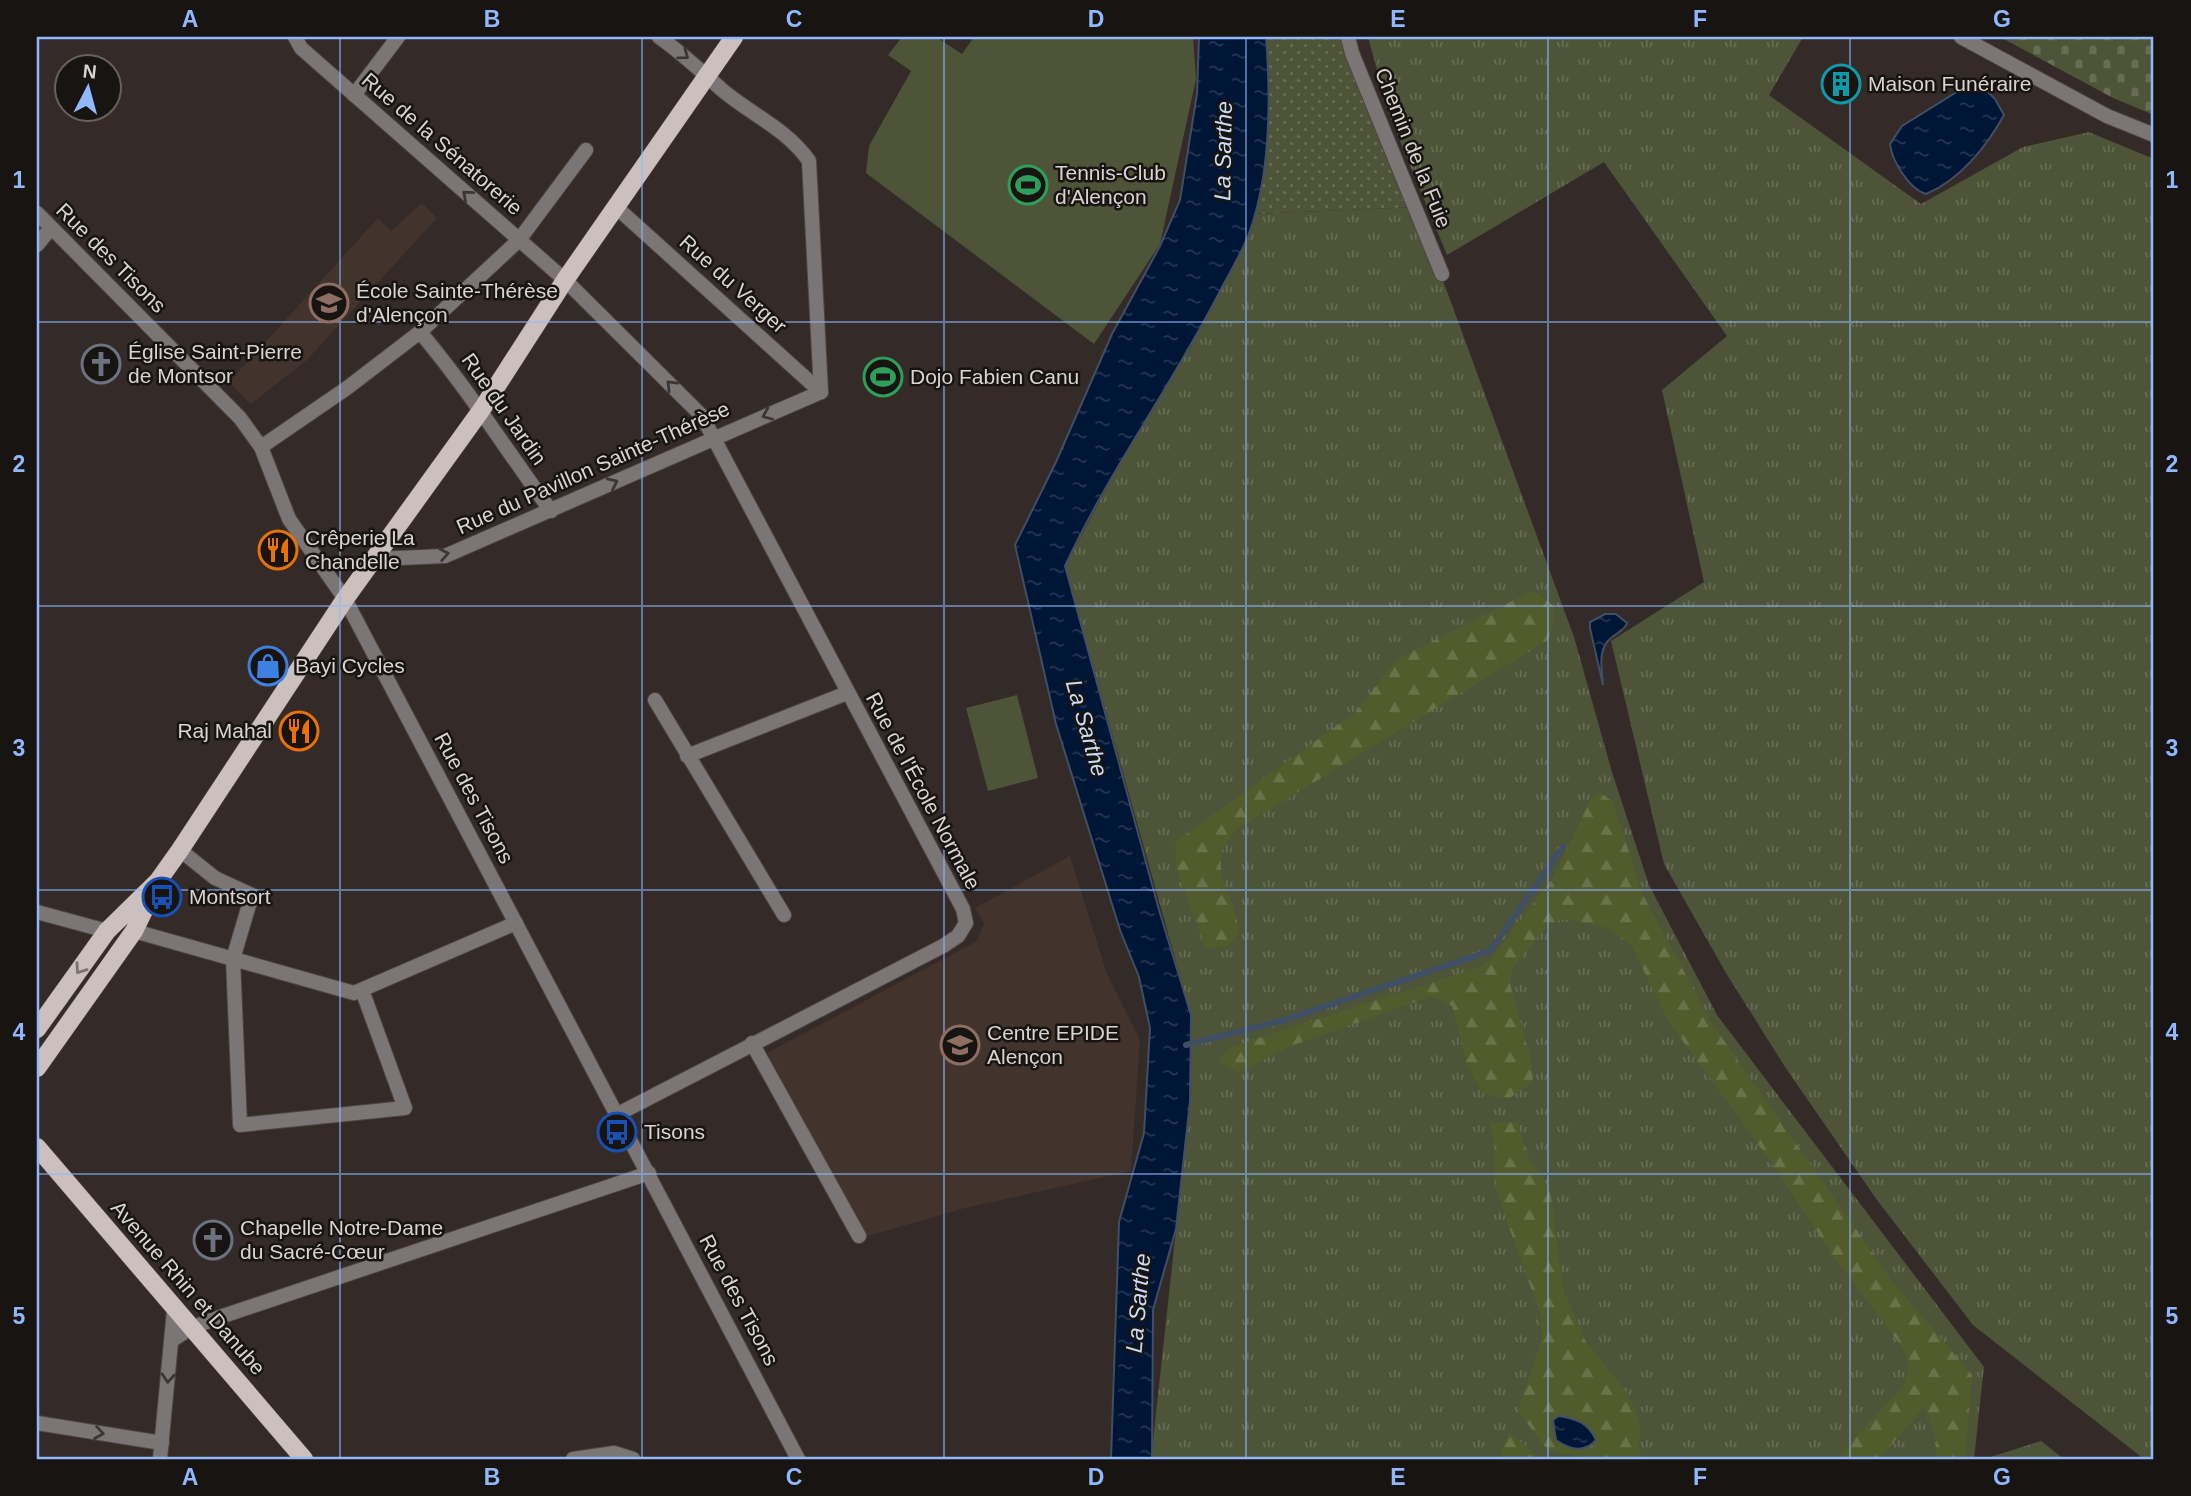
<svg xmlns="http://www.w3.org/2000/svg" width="2191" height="1496" viewBox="0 0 2191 1496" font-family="Arial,sans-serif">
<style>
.built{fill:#42332c}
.grass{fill:url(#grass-tufts)}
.forest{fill:url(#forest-firs)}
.cemetery{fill:url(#cemetery-stones)}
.park{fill:#4e5438}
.garden{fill:url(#garden-dots)}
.water{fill:url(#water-ripples);stroke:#414f64;stroke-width:2}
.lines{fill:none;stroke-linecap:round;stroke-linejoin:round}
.stream{stroke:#414f64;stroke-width:6}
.street-casing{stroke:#4f4542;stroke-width:16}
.primary-casing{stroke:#4f4542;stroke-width:19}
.street{stroke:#7b7675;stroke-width:14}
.primary{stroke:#cbc0bd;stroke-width:18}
.oneway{stroke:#3b3635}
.oneway2{stroke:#7a7370}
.grid{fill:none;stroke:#90b8fd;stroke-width:2;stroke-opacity:0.55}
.labels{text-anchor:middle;stroke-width:5;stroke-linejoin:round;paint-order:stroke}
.poi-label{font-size:21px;fill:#dad4d1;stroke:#181412;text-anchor:start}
.street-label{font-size:21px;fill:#dad4d1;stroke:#181412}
.water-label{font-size:23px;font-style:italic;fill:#c9dcf5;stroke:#181412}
.neatline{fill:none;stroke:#90b8fd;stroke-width:2.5}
.grid-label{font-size:23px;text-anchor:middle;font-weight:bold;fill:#90b8fd}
</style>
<defs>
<pattern id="grass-tufts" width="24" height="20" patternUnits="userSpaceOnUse" patternTransform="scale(1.75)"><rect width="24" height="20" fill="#4e5438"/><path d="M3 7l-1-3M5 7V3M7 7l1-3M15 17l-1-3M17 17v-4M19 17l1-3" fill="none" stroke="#676c54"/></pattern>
<pattern id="forest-firs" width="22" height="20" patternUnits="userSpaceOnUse" patternTransform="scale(1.75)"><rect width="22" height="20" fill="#525b2b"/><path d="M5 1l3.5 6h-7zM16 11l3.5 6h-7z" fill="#6a7249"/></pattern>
<pattern id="cemetery-stones" width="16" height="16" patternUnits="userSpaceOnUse" patternTransform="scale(1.75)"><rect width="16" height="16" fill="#4e5438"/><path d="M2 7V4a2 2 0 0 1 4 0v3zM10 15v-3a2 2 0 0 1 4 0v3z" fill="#676c54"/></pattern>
<pattern id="garden-dots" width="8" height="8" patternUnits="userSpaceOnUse" patternTransform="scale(1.75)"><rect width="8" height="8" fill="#4e5438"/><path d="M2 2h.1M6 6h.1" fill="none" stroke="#676c54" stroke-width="1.8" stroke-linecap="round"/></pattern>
<pattern id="water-ripples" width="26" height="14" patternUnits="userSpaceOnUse" patternTransform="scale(1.75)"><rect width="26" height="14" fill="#001636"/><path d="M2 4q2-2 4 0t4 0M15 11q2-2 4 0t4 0" fill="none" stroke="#253752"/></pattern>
</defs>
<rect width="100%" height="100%" fill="#342a27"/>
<g class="built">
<polygon points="422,203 437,218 307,360 251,404 229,382 378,218 391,231"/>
<polygon points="1070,856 1107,974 1140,1040 1131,1171 965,1208 864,1237 767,1053 977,941 984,923 975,908"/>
</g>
<g class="grass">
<polygon points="1368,37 1803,37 1769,95 1921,204 2023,147 2089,132 2154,159 2154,1459 2144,1459 1973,1325 1877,1200 1785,1067 1726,973 1664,864 1611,641 1704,582 1662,390 1727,336 1604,162 1447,255 1389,114"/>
<polygon points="1416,207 1574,637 1612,772 1649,885 1717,1015 1984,1367 1974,1459 1151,1459 1190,1101 1191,1015 1065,566 1253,214"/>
<polygon points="2041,1441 2064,1459 1984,1459"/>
</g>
<g class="forest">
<path d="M1532,591l21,14v17l-5,18 -314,191c-4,8 -12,17 -13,25 -3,24 15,51 18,75l-11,15 -22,3 -29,-78 -2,-29 181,-130 41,-53z"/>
<polygon points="1600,792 1613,802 1642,893 1711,1022 1892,1281 1972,1375 1965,1459 1936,1459 1936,1438 1924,1407 1879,1459 1840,1459 1843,1451 1904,1385 1909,1365 1902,1347 1831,1253 1774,1166 1668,1021 1632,946 1608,928 1565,919 1548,924 1512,969 1510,984 1531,1060 1533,1082 1508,1099 1482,1093 1467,1064 1452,1006 1432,996 1288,1047 1239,1073 1218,1061 1231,1047 1480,967 1490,960 1553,878 1592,797"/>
<polygon points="1517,1122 1530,1160 1550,1189 1563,1289 1585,1340 1628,1394 1640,1422 1639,1451 1644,1459 1595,1459 1548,1451 1518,1411 1542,1338 1540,1313 1495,1188 1495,1152 1490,1123"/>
<polygon points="1509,1432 1539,1457 1538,1459 1498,1459"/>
</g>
<polygon class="cemetery" points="2000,37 2154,37 2154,115 2113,98"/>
<g class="park">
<polygon points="902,37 936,37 962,54 974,37 1193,37 1196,79 1160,244 1094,344 866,173 869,146 911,71 888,55"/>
<polygon points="1017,695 1038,778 988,791 966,708"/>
</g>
<path class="garden" d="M1266,37h82l68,170 -163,7c15,-57 17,-118 13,-177z"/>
<g class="water">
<path d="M1199,37h67c5,64 5,139 -18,199 -8,20 -20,39 -29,57 -48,94 -110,178 -154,273l94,344 32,105 -1,86 -14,128 -23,81 -1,149h-41l8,-237 25,-89 6,-105 -11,-51 -19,-47 -64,-206 -41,-179 41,-83 56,-128 48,-88 20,-46 17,-106z"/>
<path d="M1976,80l19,19 9,16c-17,31 -44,65 -78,79 -17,-5 -34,-33 -36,-50l12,-18z"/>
<path d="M1605,614h11l11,9c-3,8 -9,9 -16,15 -14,11 -9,31 -8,47l-13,-57v-6z"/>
<path d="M1559,1416c18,3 29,7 37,24 -12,14 -27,9 -40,0l-3,-20z"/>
</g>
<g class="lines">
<polyline class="stream" points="1186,1045 1284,1020 1490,951 1563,847"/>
<defs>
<g id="street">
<polyline points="295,37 301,48 565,280 702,416 963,909 966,923 958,936 943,946 618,1114"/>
<path d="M659,37c23,16 42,34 62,52 29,25 66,40 88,72l12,231"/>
<polyline points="1348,37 1352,53 1442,274"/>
<polyline points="1961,37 2107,116 2154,135"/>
<polyline points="354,95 398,37"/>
<polyline points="616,207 821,392"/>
<polyline points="37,213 240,418 261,447 289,519 345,599 798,1459"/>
<polyline points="37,245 51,228"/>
<path d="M420,332c48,57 87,119 131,179"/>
<polyline points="261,447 347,388 420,332 519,240 586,150"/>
<polyline points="376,559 445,556 821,392"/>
<polyline points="655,700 784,915"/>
<polyline points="687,756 847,693"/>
<polyline points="180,850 215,878 252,895 233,959 240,1125 405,1108 362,990"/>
<polyline points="37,912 107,931"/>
<polyline points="134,931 354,993 516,923"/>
<polyline points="752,1043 859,1236"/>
<polyline points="171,1341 191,1328 220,1317 649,1173"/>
<polyline points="37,1423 162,1443"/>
<polyline points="160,1459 174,1310"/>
<polyline points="573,1459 614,1453 633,1459"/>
</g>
<g id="primary">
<polyline points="37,1029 107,931 158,881 180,850 345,599 482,409 565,280 734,37"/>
<polyline points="37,1068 134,931 152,894"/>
<polyline points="37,1147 304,1459"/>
</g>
</defs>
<use href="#street" class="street-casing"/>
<use href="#primary" class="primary-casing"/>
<use href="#street" class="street"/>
<use href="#primary" class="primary"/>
</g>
<defs><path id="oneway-chevron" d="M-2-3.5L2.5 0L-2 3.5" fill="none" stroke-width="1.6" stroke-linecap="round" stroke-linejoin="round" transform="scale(1.75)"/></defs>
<g class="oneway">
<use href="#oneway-chevron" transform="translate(684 55) rotate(36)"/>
<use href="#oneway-chevron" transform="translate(467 195) rotate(-139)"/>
<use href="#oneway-chevron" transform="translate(671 385) rotate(-135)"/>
<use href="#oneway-chevron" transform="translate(767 415) rotate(157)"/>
<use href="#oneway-chevron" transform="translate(613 483) rotate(-25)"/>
<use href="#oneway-chevron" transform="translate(444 554) rotate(-11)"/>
<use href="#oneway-chevron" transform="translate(168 1378) rotate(95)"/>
<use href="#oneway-chevron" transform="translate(99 1433) rotate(9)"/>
</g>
<use class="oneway2" href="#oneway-chevron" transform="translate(80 969) rotate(125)"/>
<path class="grid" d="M340,37v1422M642,37v1422M944,37v1422M1246,37v1422M1548,37v1422M1850,37v1422M37,322h2117M37,606h2117M37,890h2117M37,1174h2117"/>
<defs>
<symbol id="building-ring" viewBox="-11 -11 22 22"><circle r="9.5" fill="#181412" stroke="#0f9aa8" stroke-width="1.5"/><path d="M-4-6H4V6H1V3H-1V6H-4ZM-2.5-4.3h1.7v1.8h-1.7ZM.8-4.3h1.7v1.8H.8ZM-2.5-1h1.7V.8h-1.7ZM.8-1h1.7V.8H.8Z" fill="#0f9aa8"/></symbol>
<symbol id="stadium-ring" viewBox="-11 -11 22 22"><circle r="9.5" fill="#181412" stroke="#2e9e5b" stroke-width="1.5"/><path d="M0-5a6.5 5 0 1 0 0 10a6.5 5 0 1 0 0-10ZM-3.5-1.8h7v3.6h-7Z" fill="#2e9e5b"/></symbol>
<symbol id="school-ring" viewBox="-11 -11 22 22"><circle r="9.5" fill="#181412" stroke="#8d6e63" stroke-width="1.5"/><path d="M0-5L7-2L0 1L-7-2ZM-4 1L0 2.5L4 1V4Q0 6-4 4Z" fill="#8d6e63"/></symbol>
<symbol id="church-ring" viewBox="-11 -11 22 22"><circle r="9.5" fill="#181412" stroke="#6b7280" stroke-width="1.5"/><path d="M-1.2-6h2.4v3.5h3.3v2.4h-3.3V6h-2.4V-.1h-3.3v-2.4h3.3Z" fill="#6b7280"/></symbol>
<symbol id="restaurant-ring" viewBox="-11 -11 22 22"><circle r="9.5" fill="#181412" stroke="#e8710a" stroke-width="1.5"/><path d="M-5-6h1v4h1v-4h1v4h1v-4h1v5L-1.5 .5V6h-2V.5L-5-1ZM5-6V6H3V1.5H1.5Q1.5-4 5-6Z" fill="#e8710a"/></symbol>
<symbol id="shop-ring" viewBox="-11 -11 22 22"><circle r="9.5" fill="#181412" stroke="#3f7fe0" stroke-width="1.5"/><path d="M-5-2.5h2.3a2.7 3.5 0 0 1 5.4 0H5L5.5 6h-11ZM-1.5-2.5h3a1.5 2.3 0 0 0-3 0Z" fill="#3f7fe0"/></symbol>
<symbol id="bus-ring" viewBox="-11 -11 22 22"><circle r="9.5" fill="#181412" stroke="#1a4fb4" stroke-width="1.5"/><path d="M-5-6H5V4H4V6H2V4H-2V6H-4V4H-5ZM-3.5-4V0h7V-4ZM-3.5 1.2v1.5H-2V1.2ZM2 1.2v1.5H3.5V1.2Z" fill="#1a4fb4"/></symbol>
<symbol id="university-ring" viewBox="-11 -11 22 22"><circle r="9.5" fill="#181412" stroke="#8d6e63" stroke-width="1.5"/><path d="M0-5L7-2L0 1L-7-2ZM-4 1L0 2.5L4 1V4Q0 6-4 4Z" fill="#8d6e63"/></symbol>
</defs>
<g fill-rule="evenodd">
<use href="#building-ring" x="1819" y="62" width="44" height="44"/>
<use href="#stadium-ring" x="1006" y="163" width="44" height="44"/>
<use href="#school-ring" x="307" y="281" width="44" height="44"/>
<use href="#church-ring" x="79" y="342" width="44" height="44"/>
<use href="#stadium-ring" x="861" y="355" width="44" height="44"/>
<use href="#restaurant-ring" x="256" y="528" width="44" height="44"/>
<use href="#shop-ring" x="246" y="644" width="44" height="44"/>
<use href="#restaurant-ring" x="277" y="709" width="44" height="44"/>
<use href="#bus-ring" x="140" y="875" width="44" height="44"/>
<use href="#university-ring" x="938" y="1023" width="44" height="44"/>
<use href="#bus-ring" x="595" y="1110" width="44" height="44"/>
<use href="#church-ring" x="191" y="1218" width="44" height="44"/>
</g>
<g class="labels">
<g class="poi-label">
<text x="1868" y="91">Maison Funéraire</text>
<text x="1055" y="180">Tennis-Club<tspan x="1055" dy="24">d'Alençon</tspan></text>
<text x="356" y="298">École Sainte-Thérèse<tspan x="356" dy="24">d'Alençon</tspan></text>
<text x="128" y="359">Église Saint-Pierre<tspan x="128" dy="24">de Montsor</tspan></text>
<text x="910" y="384">Dojo Fabien Canu</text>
<text x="305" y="545">Crêperie La<tspan x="305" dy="24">Chandelle</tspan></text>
<text x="295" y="673">Bayi Cycles</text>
<text x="272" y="738" text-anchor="end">Raj Mahal</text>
<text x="189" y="904">Montsort</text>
<text x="987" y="1040">Centre EPIDE<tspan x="987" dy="24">Alençon</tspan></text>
<text x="644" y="1139">Tisons</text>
<text x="240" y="1235">Chapelle Notre-Dame<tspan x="240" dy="24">du Sacré-Cœur</tspan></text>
</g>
<g class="street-label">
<text transform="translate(442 144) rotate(41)" y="7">Rue de la Sénatorerie</text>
<text transform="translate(1413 148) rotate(68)" y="7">Chemin de la Fuie</text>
<text transform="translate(111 258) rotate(45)" y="7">Rue des Tisons</text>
<text transform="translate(733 284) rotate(42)" y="7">Rue du Verger</text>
<text transform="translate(504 409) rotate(55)" y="7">Rue du Jardin</text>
<text transform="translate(593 468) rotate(-24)" y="7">Rue du Pavillon Sainte-Thérèse</text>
<text transform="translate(923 791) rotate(62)" y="7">Rue de l'École Normale</text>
<text transform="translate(474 798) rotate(62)" y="7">Rue des Tisons</text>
<text transform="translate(188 1288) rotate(49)" y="7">Avenue Rhin et Danube</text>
<text transform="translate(739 1300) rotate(62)" y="7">Rue des Tisons</text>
</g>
<g class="water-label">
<text transform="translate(1223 151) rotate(-89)" y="8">La Sarthe</text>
<text transform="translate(1087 728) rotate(74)" y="8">La Sarthe</text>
<text transform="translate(1138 1303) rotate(-85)" y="8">La Sarthe</text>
</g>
</g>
<rect width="2191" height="1496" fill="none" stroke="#181412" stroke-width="77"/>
<g transform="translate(88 88) rotate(6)"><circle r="33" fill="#181412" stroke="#66615e" stroke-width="2"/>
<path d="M0-5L12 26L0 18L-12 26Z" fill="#90b8fd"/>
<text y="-10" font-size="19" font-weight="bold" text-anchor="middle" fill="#dad4d1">N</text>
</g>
<rect x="38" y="38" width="2114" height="1420" class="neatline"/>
<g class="grid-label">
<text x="190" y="27">A</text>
<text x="492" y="27">B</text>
<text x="794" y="27">C</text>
<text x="1096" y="27">D</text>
<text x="1398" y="27">E</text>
<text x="1700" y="27">F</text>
<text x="2002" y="27">G</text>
<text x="19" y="188">1</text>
<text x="2172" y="188">1</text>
<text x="19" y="472">2</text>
<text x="2172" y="472">2</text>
<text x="19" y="756">3</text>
<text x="2172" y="756">3</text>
<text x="19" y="1040">4</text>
<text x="2172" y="1040">4</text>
<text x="19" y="1324">5</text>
<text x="2172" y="1324">5</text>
<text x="190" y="1485">A</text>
<text x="492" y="1485">B</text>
<text x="794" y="1485">C</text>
<text x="1096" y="1485">D</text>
<text x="1398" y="1485">E</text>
<text x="1700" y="1485">F</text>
<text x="2002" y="1485">G</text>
</g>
</svg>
